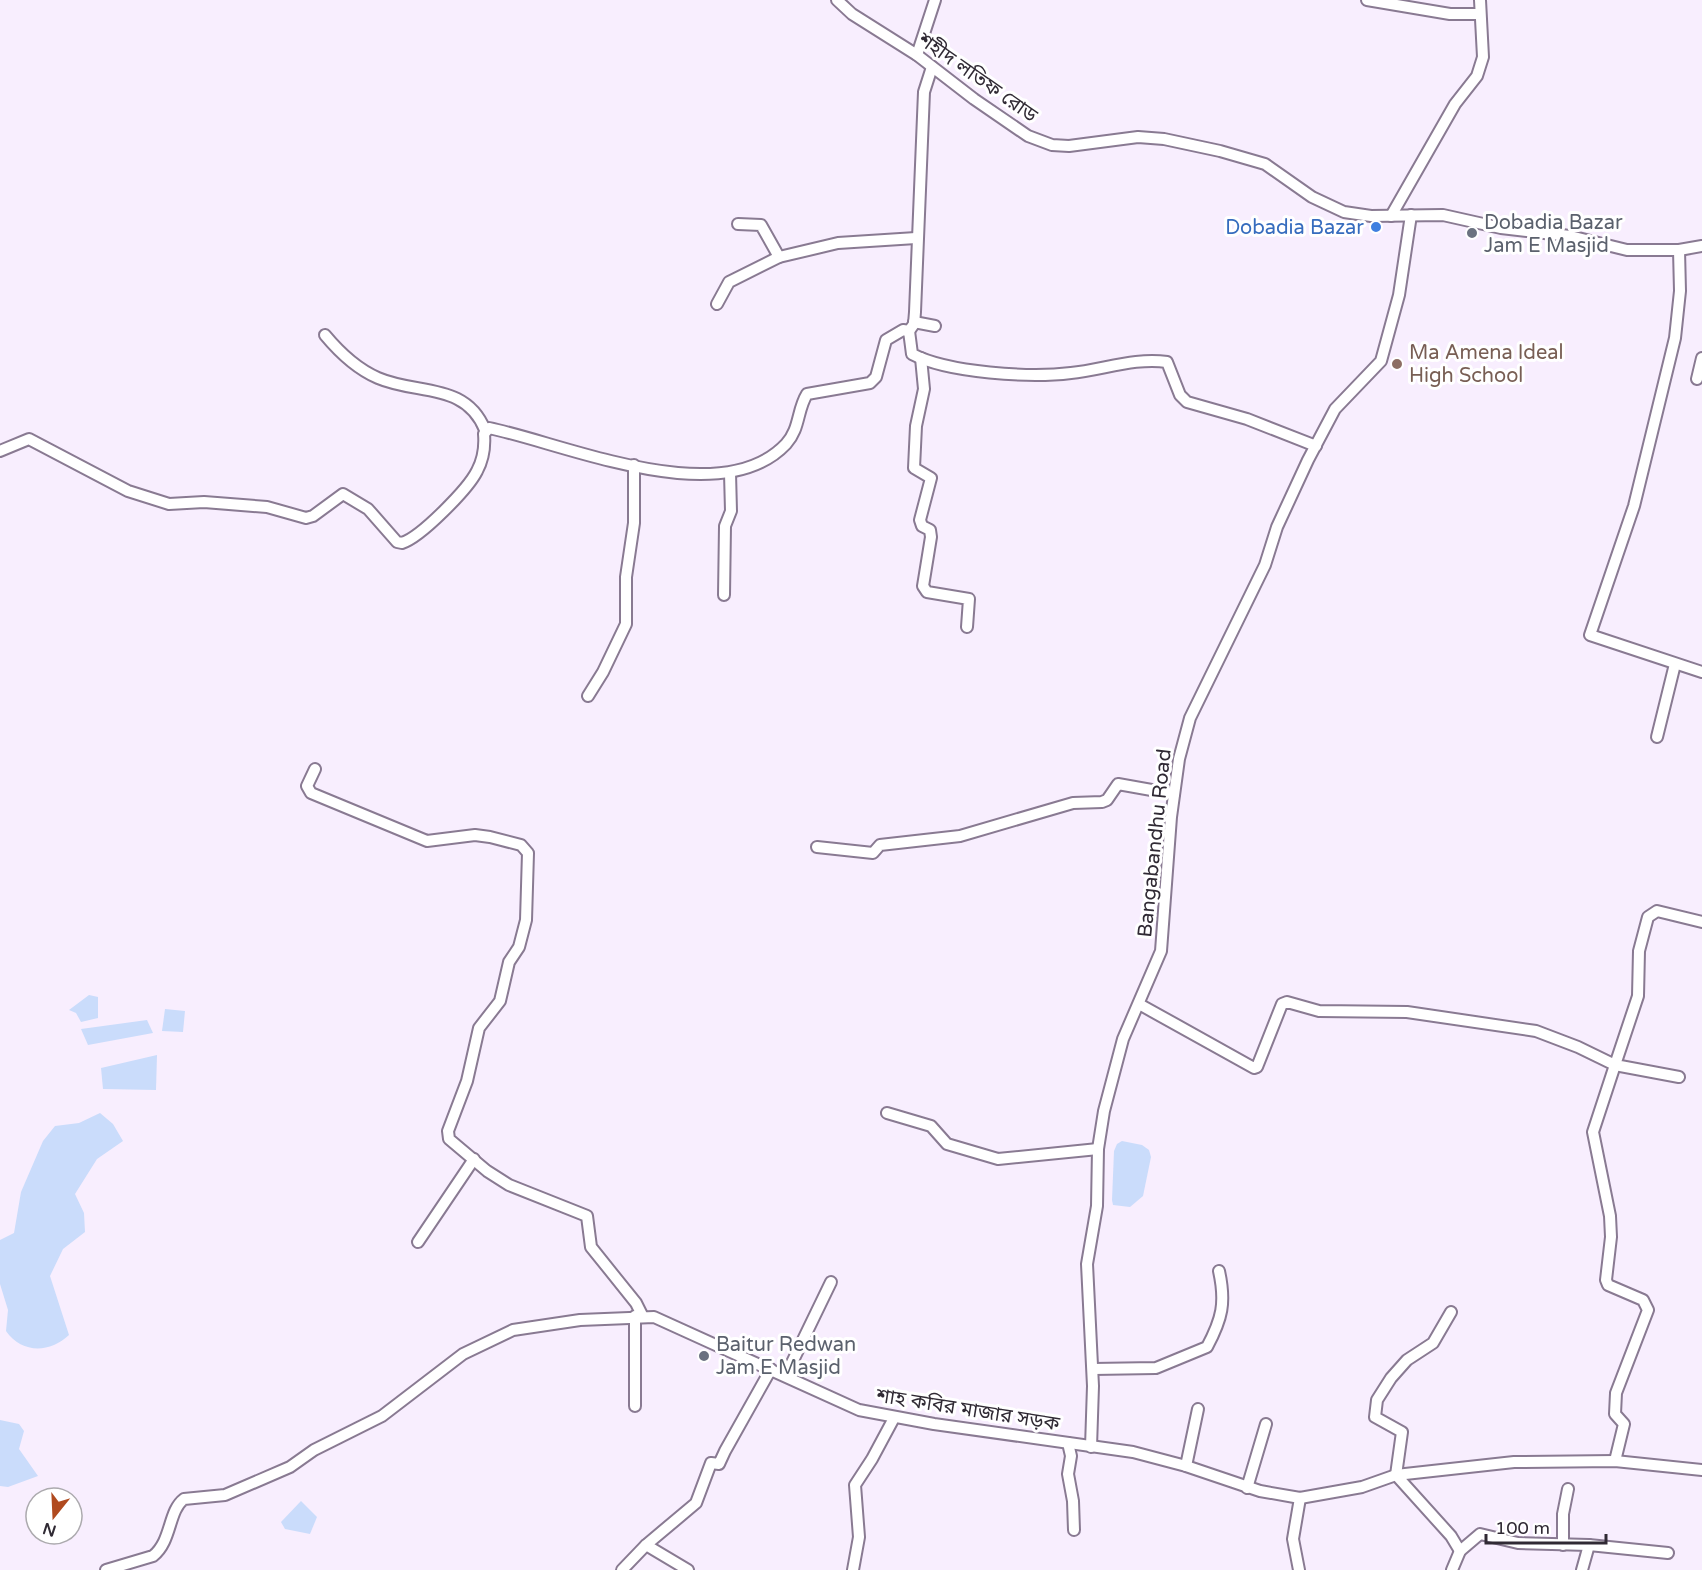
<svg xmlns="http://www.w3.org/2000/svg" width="1702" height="1570" viewBox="0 0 1702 1570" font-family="'Varela Round','Noto Sans Bengali',sans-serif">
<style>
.water{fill:#cadcfb}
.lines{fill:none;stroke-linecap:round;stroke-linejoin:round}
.minor-casing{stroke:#897a92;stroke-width:14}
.minor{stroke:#fff;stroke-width:10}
.shop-dot{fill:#3f7fe0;stroke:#fff;stroke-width:2}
.worship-dot{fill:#6b7280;stroke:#fff;stroke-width:2}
.education-dot{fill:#8d6e63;stroke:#fff;stroke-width:2}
.labels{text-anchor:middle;stroke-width:6;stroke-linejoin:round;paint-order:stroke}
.street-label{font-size:20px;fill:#302a34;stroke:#fff}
.worship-label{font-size:20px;fill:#5b616d;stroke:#fff;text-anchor:start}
.shop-label{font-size:20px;fill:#366cbe;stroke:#fff;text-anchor:end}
.education-label{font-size:20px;fill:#785e54;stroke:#fff;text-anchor:start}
</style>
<rect width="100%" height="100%" fill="#f8eefe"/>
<g class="water">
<polygon points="89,995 98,997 98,1018 81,1022 76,1013 69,1010"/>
<polygon points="165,1009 185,1011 183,1032 162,1031"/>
<polygon points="147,1020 153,1033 88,1045 81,1029"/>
<polygon points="157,1055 156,1090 103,1089 101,1068"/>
<path d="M100,1113l13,11 10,17 -26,18 -22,35 9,19 1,19 -22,17 -13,27 19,59c-19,18 -47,19 -63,-4l2,-21 -8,-26v-44l14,-7 7,-41 22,-51 12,-15 24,-3z"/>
<polygon points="1122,1141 1142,1145 1149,1150 1151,1157 1143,1196 1130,1207 1113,1205 1112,1200 1114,1151 1117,1144"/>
<polygon points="0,1420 19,1424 24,1431 19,1449 38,1476 8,1487 0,1486"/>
<polygon points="301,1501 317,1517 310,1534 285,1529 281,1522"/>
</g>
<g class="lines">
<defs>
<g id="minor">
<polyline points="837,0 852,14 917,55 974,99 1028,136 1052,145 1069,146 1138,137 1164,139 1220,151 1265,164 1312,197 1344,212 1371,216 1443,215 1501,228 1570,236 1627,250 1679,250 1702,246"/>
<polyline points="1367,0 1450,14 1480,14"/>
<polyline points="917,55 935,0"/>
<polyline points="1391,216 1455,104 1477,76 1483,57 1480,0"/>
<polyline points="738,224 761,225 779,257 838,243 916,238"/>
<polyline points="1679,250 1680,291 1675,338 1634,506 1590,635 1702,672"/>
<polyline points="717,304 729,282 779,257"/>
<polyline points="914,322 935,326"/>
<polyline points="909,331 914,324 915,312 924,92 932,67"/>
<path d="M325,335c15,18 32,34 53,43 39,17 88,4 107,52"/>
<polyline points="921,358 924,389 916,426 914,468 931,478 920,520 922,526 930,530 931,537 923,586 927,592 969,599 967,627"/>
<polyline points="1697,379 1702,358"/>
<path d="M0,451l29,-12 99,52 41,13 35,-2 63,5 39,11 7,-2 30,-22 25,15 29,33 5,1c19,-6 66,-54 75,-72 6,-11 8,-25 7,-37l5,-6c77,16 232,85 297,16 14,-15 11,-34 21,-50l63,-11 6,-6 10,-37 17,-10 6,1 3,23c36,19 118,24 159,19 31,-3 65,-16 96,-11l13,33 7,7 60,17 69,27"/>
<polyline points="724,595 725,526 731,511 730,473"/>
<polyline points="588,696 603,672 626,624 626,577 634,523 634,465"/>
<polyline points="1657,737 1675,664"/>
<polyline points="315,769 307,786 311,793 427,841 475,835 490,837 521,845 528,853 526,920 519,947 509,962 500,1001 479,1028 467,1081 448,1131 449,1139 487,1171 509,1185 587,1216 591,1247 636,1303 643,1317"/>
<polyline points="817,847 873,853 880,845 960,836 1073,803 1102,802 1107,800 1118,784 1174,794"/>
<polyline points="1139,1004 1254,1068 1257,1067 1282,1004 1287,1002 1319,1011 1407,1012 1536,1031 1578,1047 1615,1065 1593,1132 1610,1216 1611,1237 1606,1280 1608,1285 1643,1300 1648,1310 1616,1393 1615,1414 1624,1424 1615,1461"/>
<polyline points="1679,1077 1615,1065 1638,996 1639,951 1648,917 1657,911 1702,922"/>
<polyline points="887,1113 931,1126 947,1144 998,1159 1098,1149"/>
<polyline points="418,1242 474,1159"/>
<polyline points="1451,1312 1433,1343 1407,1360 1391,1378 1377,1400 1375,1417 1402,1432 1396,1475 1451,1536 1460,1551"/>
<polyline points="635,1316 635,1406"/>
<path d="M1093,1369l63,-1 51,-21c15,-28 19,-44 12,-76"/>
<polyline points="786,1375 831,1282"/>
<polyline points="1068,1443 1071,1456 1068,1474 1073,1501 1074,1530"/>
<polyline points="1091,1447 1093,1386 1087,1264 1097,1206 1098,1149 1104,1111 1123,1039 1161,951 1171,817 1179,759 1190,718 1265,565 1277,527 1308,460 1335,409 1381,361 1399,295 1411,215"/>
<polyline points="1186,1466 1198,1409"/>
<polyline points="1247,1488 1266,1424"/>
<polyline points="646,1545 688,1570"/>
<polyline points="1563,1545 1563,1514 1568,1489"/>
<path d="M106,1570l47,-14c19,-15 15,-45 31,-57l41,-4 65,-28 24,-17 68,-34 81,-62 50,-24 67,-10 74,-3 205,93 75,14 199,28 53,14 74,25 40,7 62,-11 34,-12 118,-13 101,-1 87,9"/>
<polyline points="622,1570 646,1545 696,1503 711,1463 719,1464 725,1451 771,1369"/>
<polyline points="853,1570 859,1537 855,1485 872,1459 894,1418"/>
<polyline points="1299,1570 1293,1539 1300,1498"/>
<polyline points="1452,1570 1460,1551 1480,1534 1518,1543 1589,1545 1668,1553"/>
<polyline points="1582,1570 1589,1545"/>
</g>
</defs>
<use href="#minor" class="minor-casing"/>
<use href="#minor" class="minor"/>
</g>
<circle class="shop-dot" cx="1376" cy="227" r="6"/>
<g class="worship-dot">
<circle cx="1472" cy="233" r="6"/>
<circle cx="704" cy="1356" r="6"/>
</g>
<circle class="education-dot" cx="1397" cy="364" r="6"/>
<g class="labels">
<g class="street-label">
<text transform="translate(978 77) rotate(35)" y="7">শহীদ লতিফ রোড</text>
<text transform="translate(1154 843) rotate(-84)" y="7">Bangabandhu Road</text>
<text transform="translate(968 1409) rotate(9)" y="7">শাহ কবির মাজার সড়ক</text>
</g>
<g class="worship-label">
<text x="1484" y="229">Dobadia Bazar<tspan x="1484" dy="23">Jam E Masjid</tspan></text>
<text x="716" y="1351">Baitur Redwan<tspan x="716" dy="23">Jam E Masjid</tspan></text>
</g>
<g class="shop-label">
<text x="1364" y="234">Dobadia Bazar</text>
</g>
<g class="education-label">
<text x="1409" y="359">Ma Amena Ideal<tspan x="1409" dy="23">High School</tspan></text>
</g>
</g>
<g transform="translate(54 1516) rotate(198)"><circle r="28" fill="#ffffff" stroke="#acaaae" stroke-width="1.5"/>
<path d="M0-4.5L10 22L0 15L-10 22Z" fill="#b04a1f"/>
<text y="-9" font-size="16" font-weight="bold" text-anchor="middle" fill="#302a34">N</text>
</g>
<path d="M1486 1534v9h120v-9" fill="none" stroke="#302a34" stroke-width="3"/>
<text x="1495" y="1534" font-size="18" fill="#302a34" stroke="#ffffff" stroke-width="4.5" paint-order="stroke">100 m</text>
</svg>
